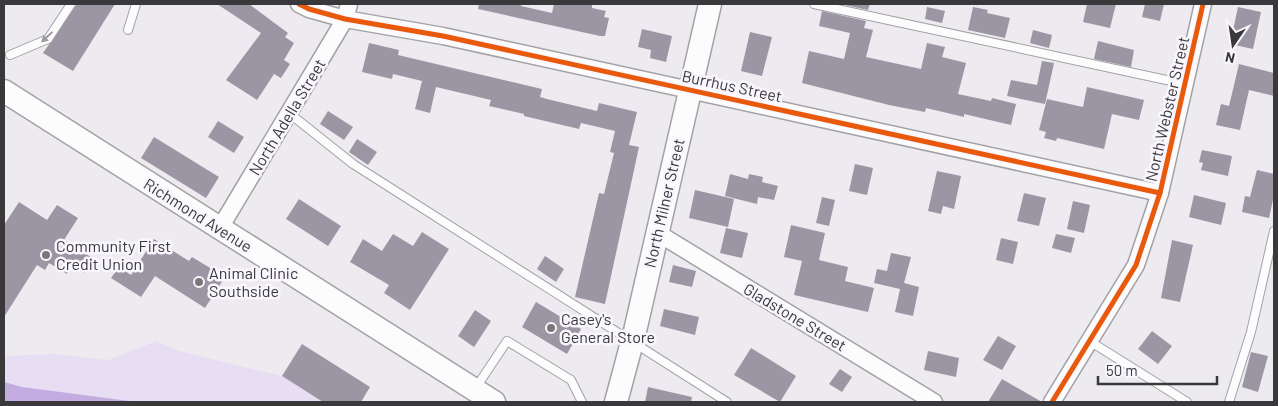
<svg xmlns="http://www.w3.org/2000/svg" width="1278" height="406" viewBox="0 0 1278 406" font-family="Barlow,sans-serif">
<style>
.green{fill:#e8def4}
.water{fill:#c2ace0}
.building{fill:#9c96a4}
.lines{fill:none;stroke-linecap:round;stroke-linejoin:round}
.service-casing{stroke:#a3a1a5;stroke-width:10}
.minor-casing{stroke:#a3a1a5;stroke-width:19}
.secondary-casing{stroke:#a3a1a5;stroke-width:25}
.service{stroke:#fcfcfd;stroke-width:8}
.minor{stroke:#fcfcfd;stroke-width:16}
.secondary{stroke:#fcfcfd;stroke-width:22}
.cycleway-casing{stroke:#f9f6fe;stroke-width:8}
.cycleway{stroke:#e8590c;stroke-width:5}
.oneway{fill:#9a9a9c}
.poi-dot{fill:#78777a;stroke:#f9f6fe;stroke-width:2}
.labels{text-anchor:middle;stroke-width:5;stroke-linejoin:round;paint-order:stroke}
.street-label{font-size:16px;fill:#39383b;stroke:#f9f6fe}
.poi-label{font-size:16px;fill:#39383b;stroke:#f9f6fe;text-anchor:start}
</style>
<rect width="100%" height="100%" fill="#edebef"/>
<polygon class="green" points="156,341 180,351 282,376 323,402 4,402 4,356 55,354 108,360"/>
<polygon class="water" points="4,382 22,387 137,402 4,402"/>
<g class="building">
<polygon points="77,4 115,4 73,71 43,53"/>
<polygon points="217,4 249,4 288,33 285,37 294,43 284,60 290,64 281,78 274,74 257,100 226,80 261,33"/>
<polygon points="479,4 521,4 521,6 552,13 554,4 592,4 592,8 606,11 604,17 609,18 605,36 600,36 478,9"/>
<polygon points="840,4 870,4 868,10"/>
<polygon points="1087,4 1116,4 1110,28 1083,22"/>
<polygon points="1145,4 1164,4 1160,21 1142,17"/>
<polygon points="927,7 945,11 942,23 925,19"/>
<polygon points="973,7 988,10 987,13 1010,18 1005,38 968,30"/>
<polygon points="1238,7 1261,12 1253,49 1230,44"/>
<polygon points="822,11 866,21 864,28 873,30 866,57 921,69 927,43 945,47 942,57 966,63 958,94 991,101 992,98 1016,104 1011,125 964,114 964,117 926,108 925,112 889,105 802,83 809,51 844,59 850,33 819,26"/>
<polygon points="642,29 672,36 666,62 650,58 651,50 638,47"/>
<polygon points="1033,30 1052,35 1049,48 1030,43"/>
<polygon points="750,32 772,37 762,76 741,71"/>
<polygon points="1098,41 1134,50 1131,67 1094,59"/>
<polygon points="369,43 399,50 398,55 542,89 540,97 547,99 597,111 599,103 637,112 629,145 639,147 605,304 575,297 599,193 604,194 614,153 610,152 615,131 581,123 579,129 524,116 524,114 489,106 491,100 436,87 430,113 415,109 422,81 393,74 392,79 362,72"/>
<polygon points="1042,61 1054,63 1045,104 1007,96 1011,80 1037,85"/>
<polygon points="1239,64 1274,73 1274,96 1249,90 1240,130 1216,125 1221,104 1229,106"/>
<polygon points="1087,87 1144,100 1139,120 1112,114 1104,149 1057,138 1056,141 1044,138 1046,132 1039,130 1047,99 1083,107"/>
<polygon points="328,111 353,127 344,140 320,124"/>
<polygon points="218,121 244,137 234,153 208,137"/>
<polygon points="154,137 219,177 206,198 141,158"/>
<polygon points="357,139 377,152 368,165 349,152"/>
<polygon points="1202,150 1232,156 1228,176 1201,170 1203,163 1199,162"/>
<polygon points="855,164 873,168 867,195 849,191"/>
<polygon points="1257,170 1274,174 1274,195 1269,218 1242,212 1245,196 1250,197"/>
<polygon points="937,171 961,176 954,209 943,206 941,214 928,211"/>
<polygon points="730,174 748,179 749,174 763,177 762,182 778,186 774,200 758,197 757,204 725,196"/>
<polygon points="695,190 734,199 728,227 689,218"/>
<polygon points="1024,193 1046,198 1039,226 1017,221"/>
<polygon points="1194,195 1226,203 1221,225 1189,217"/>
<polygon points="822,197 835,200 829,226 816,223"/>
<polygon points="299,199 341,226 328,246 286,219"/>
<polygon points="1073,201 1090,205 1084,233 1067,229"/>
<polygon points="19,202 47,220 57,205 78,218 64,240 94,259 84,273 72,265 67,274 49,263 45,270 37,265 4,317 4,225"/>
<polygon points="791,225 825,233 819,260 848,267 845,281 874,288 868,312 794,295 802,261 784,257"/>
<polygon points="726,228 748,233 742,258 720,253"/>
<polygon points="422,232 449,249 410,310 384,293 389,285 350,262 363,239 382,251 393,234 413,246"/>
<polygon points="1056,234 1075,238 1071,253 1052,248"/>
<polygon points="1001,238 1018,242 1013,264 996,260"/>
<polygon points="154,239 189,261 192,257 225,277 205,308 155,276 141,297 111,278 119,267 131,275"/>
<polygon points="1172,240 1193,245 1180,302 1161,298"/>
<polygon points="891,253 911,257 904,283 919,287 913,316 895,312 900,289 874,283 877,269 887,271"/>
<polygon points="545,256 564,269 556,282 537,269"/>
<polygon points="673,265 696,271 692,287 669,282"/>
<polygon points="536,302 581,329 567,354 522,327"/>
<polygon points="664,309 699,317 695,335 660,326"/>
<polygon points="475,310 491,321 474,347 458,336"/>
<polygon points="1152,331 1172,346 1158,364 1138,349"/>
<polygon points="998,336 1016,346 1002,370 983,360"/>
<polygon points="302,344 370,387 361,402 323,402 282,376"/>
<polygon points="751,348 796,376 780,402 734,375"/>
<polygon points="928,351 959,358 956,377 924,370"/>
<polygon points="1251,352 1268,356 1258,392 1242,387"/>
<polygon points="840,369 852,377 842,392 829,384"/>
<polygon points="1002,379 1042,402 988,402"/>
<polygon points="648,387 692,397 691,402 645,402"/>
</g>
<g class="lines">
<defs>
<g id="service">
<polyline points="814,4 1185,84"/>
<polyline points="128,30 136,4"/>
<polyline points="10,55 48,39 71,4"/>
<polyline points="289,113 353,164 727,402"/>
<polyline points="1091,342 1187,402"/>
<polyline points="475,389 507,341 571,380 582,402"/>
<polyline points="1229,402 1251,332 1274,231"/>
</g>
<g id="minor">
<polyline points="299,4 309,9 345,19 443,36 1160,193"/>
<polyline points="220,228 345,19 349,4"/>
<polyline points="656,232 934,402"/>
<polyline points="1052,402 1136,265 1160,193 1203,4"/>
</g>
<g id="secondary">
<polyline points="4,91 494,402"/>
<polyline points="616,402 635,331 710,4"/>
</g>
</defs>
<use href="#service" class="service-casing"/>
<use href="#minor" class="minor-casing"/>
<use href="#secondary" class="secondary-casing"/>
<use href="#service" class="service"/>
<use href="#minor" class="minor"/>
<use href="#secondary" class="secondary"/>
<defs>
<g id="cycleway">
<polyline points="299,4 309,9 345,19 443,36 1160,193"/>
<polyline points="1052,402 1136,265 1160,193 1203,4"/>
</g>
</defs>
<use href="#cycleway" class="cycleway-casing"/>
<use href="#cycleway" class="cycleway"/>
</g>
<defs><path id="oneway-solid" d="M-6-.8H1V-3.2L6.5 0L1 3.2V.8H-6Z" transform="scale(1.25)"/></defs>
<use class="oneway" href="#oneway-solid" transform="translate(47 37) rotate(137)"/>
<g class="poi-dot">
<circle cx="46" cy="255" r="5"/>
<circle cx="199" cy="282" r="5"/>
<circle cx="551" cy="328" r="5"/>
</g>
<g class="labels">
<g class="street-label">
<text transform="translate(732 86) rotate(12)" y="6">Burrhus Street</text>
<text transform="translate(1167 109) rotate(-77)" y="6">North Webster Street</text>
<text transform="translate(287 117) rotate(-59)" y="6">North Adella Street</text>
<text transform="translate(664 203) rotate(-77)" y="6">North Milner Street</text>
<text transform="translate(198 215) rotate(32)" y="6">Richmond Avenue</text>
<text transform="translate(795 317) rotate(31)" y="6">Gladstone Street</text>
</g>
<g class="poi-label">
<text x="56" y="252">Community First<tspan x="56" dy="18">Credit Union</tspan></text>
<text x="209" y="279">Animal Clinic<tspan x="209" dy="18">Southside</tspan></text>
<text x="561" y="325">Casey's<tspan x="561" dy="18">General Store</tspan></text>
</g>
</g>
<rect width="1278" height="406" fill="none" stroke="#39383b" stroke-width="10"/>
<g transform="translate(1233 45) rotate(193)" stroke="#f9f6fe" stroke-width="4" paint-order="stroke">
<path d="M0-4L9 19L0 12L-9 19Z" fill="#39383b"/>
<text y="-8" font-size="14" font-weight="bold" text-anchor="middle" fill="#39383b">N</text>
</g>
<path d="M1098 376v8h119v-8" fill="none" stroke="#39383b" stroke-width="2.5"/>
<text x="1106" y="376" font-size="15" fill="#39383b" stroke="#f9f6fe" stroke-width="4" paint-order="stroke">50 m</text>
</svg>
